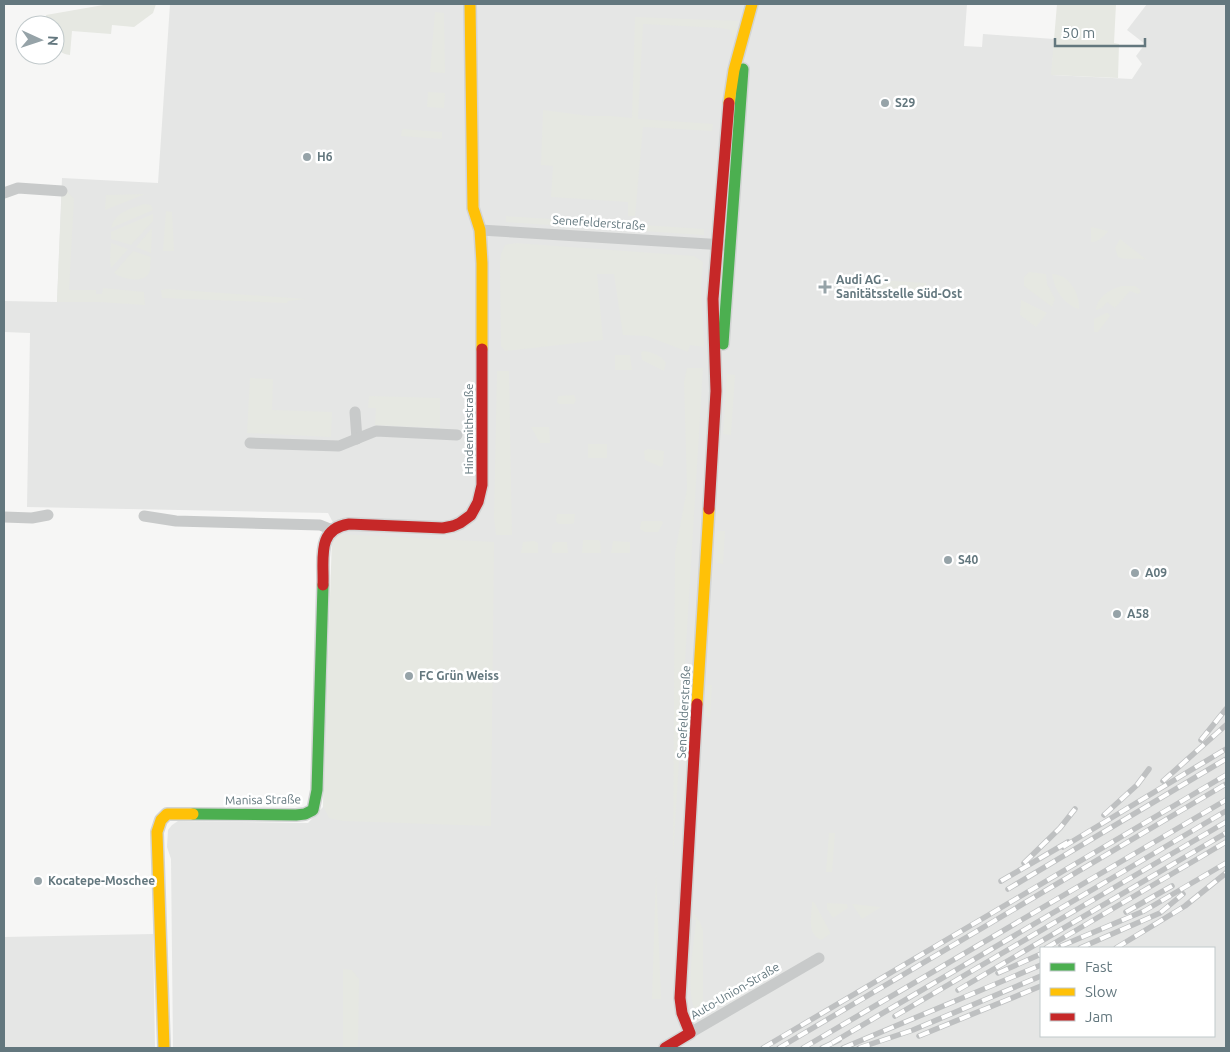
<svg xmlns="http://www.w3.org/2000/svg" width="1230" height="1052" viewBox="0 0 1230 1052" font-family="Ubuntu,sans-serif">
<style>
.built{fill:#e5e6e5;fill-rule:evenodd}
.green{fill:#e6e8e2}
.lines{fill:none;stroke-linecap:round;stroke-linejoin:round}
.fast-casing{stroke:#d2d4d4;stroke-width:14}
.slow-casing{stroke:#d2d4d4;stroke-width:14}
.jam-casing{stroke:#d2d4d4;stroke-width:14}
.street{stroke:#c8caca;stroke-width:11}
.fast{stroke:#4caf50;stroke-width:11}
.slow{stroke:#ffc107;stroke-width:11}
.jam{stroke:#c62828;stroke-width:11}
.rail-casing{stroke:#bec0c1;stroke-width:5.5}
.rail{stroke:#fff;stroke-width:4;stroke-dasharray:11;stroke-linecap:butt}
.poi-dot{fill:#96a3a8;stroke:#fff;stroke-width:2}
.labels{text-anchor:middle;stroke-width:5;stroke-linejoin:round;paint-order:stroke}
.poi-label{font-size:12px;font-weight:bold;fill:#63777e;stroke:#fff;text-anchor:start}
.street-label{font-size:12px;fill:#63777e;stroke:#fff}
</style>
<rect width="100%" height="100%" fill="#f6f6f5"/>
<g class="built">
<path d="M170,4h797l-3,42 18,1 1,-13 71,5 -2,36 80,4 10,-15 -6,-8 9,-12 -18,-14 20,-26h79v1044h-1053l-2,-189 -4,-12 1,-17 4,-5 6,-4 130,2 15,-16 16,-273 -11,-21 -301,-6 3,-174 -26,-1v-31l53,1 5,-124 96,5zM1041,948h173v88h-173z"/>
<polygon points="153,934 155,1048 4,1048 4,937"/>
</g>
<g class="green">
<path d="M109,4h47l-3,9 -19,14 -22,-2 -1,9 -39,-3 -2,24c-17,-2 -15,-16 -15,-30h-8l-1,-10z"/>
<polygon points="1057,4 1116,4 1114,43 1119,44 1118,78 1051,75"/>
<polygon points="435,12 444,13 445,73 430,72"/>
<polygon points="635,17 739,21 735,35 732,36 731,30 721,28 643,24 638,119 713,124 712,131 643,127 635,216 628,216 628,202 551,197 553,166 541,165 543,110 589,116 610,116 632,118"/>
<polygon points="428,92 445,93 444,108 427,107"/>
<polygon points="402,129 442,132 442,139 401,136"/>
<polygon points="62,185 74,199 69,290 96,290 96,294 102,294 103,288 144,292 145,305 99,302 57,302"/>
<polygon points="145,194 105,210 106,195"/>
<path d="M144,204l7,1 2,5 -42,18c4,-16 19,-19 33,-24z"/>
<polygon points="166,211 172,212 174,251 163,251"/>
<polygon points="153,214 153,221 131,245 111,239 111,232"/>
<polygon points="506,216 704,229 704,235 506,222"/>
<path d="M1091,227l17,4c-4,6 -10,11 -17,11z"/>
<polygon points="152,228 151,253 136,247"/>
<path d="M1120,239l27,21c-11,-3 -19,1 -29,-3l-3,-9z"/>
<polygon points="111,243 128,249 111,268 110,260"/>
<polygon points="515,243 694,256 703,262 701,287 704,347 690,345 688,352 647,336 623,335 614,274 597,274 603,340 505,351 501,346 500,264 501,254 505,245"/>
<path d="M133,251l18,6c-1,5 0,12 -2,16 -6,11 -27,6 -35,0z"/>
<polygon points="1029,272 1046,274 1047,284 1055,299 1052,307 1024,286 1024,277"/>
<path d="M1052,274c17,0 28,20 27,35 -16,-5 -25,-20 -27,-35z"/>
<polygon points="878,280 926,283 925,293 877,290"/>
<path d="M1122,286h13l5,4 1,2 -3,2 -8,-3 -15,17 -8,-6 -5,6 -6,2c1,-13 14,-21 26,-24z"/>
<polygon points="167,289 306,299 288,301 287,303 162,298 161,290"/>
<polygon points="1021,300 1047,313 1036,327 1020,315"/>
<polygon points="1106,313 1108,313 1110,316 1098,332 1094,332 1094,319"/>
<path d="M643,351c9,1 18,4 23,12l-2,8 -22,-11 -1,-7z"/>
<polygon points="615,355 630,355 632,370 615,370"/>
<polygon points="687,368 703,368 673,859 675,553 687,489 684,381"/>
<polygon points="497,371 509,371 512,535 496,535 494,518"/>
<polygon points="727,374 735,375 731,435 723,434"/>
<polygon points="250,378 273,379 272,410 332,412 331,437 247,433"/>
<polygon points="574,395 576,400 574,404 559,404 557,402 558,396"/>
<polygon points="369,396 440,398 440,428 375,425 376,408 368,408"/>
<polygon points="531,427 549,427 550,443 540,443"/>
<rect x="588" y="444" width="19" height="14"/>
<polygon points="648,449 664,451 663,465 661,467 645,460 644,451"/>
<polygon points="557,514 575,514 574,523 571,524 558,524 556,521"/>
<polygon points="643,521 662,521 663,523 658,532 645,532 640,529 641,522"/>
<polygon points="717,531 725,531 723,564 717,563 715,558"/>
<polygon points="339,534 494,542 491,826 342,821 329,818 323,806 332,538"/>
<polygon points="583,540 598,540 600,541 601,553 582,553"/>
<polygon points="534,541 538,543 538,553 521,553 523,542"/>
<polygon points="613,541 630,542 630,553 611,553"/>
<polygon points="555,542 567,542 568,553 552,553 552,545"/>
<polygon points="707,685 712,685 710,718 705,715"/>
<polygon points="829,833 835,833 832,872 826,872"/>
<polygon points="656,872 661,999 652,999"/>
<path d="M812,902h2l16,30v2l-9,6c-15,-7 -9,-24 -9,-38z"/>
<polygon points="827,903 847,904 848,908 833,918 827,909"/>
<polygon points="852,904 881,907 862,919"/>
<path d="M693,912l7,10 3,8v76l-4,3 -5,-1c-8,-23 0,-64 2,-88l-3,-1z"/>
<polygon points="343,969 352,970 359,979 358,1048 343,1048"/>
</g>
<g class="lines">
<defs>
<g id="fast">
<polyline points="723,344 743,69"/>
<polyline points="193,814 296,815 305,814 313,810 317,790 323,585"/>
</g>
<g id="slow">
<polyline points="470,4 473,208 480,230 482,263 482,349"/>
<polyline points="729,103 734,70 752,4"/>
<polyline points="697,704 709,509"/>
<polyline points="164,1048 157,832 161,820 167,814 193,814"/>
</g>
<g id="jam">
<polyline points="709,509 716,391 713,299 729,103"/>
<path d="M323,585c1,-26 -7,-56 26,-61l94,4 10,-2 7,-3 11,-8 7,-13 4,-17v-136"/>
<polyline points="665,1048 690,1033 682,1013 680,998 697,704"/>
</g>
</defs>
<use href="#fast" class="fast-casing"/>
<use href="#slow" class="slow-casing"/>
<use href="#jam" class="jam-casing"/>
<g class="street">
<polyline points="4,193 18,188 62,191"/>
<polyline points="480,230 725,245"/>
<polyline points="355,412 357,439"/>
<polyline points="250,443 339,446 376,431 457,435"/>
<polyline points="144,516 176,521 320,525 330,529"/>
<polyline points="4,517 32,518 48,515"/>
<polyline points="690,1033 819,958"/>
</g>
<use href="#fast" class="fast"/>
<use href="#slow" class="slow"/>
<use href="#jam" class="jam"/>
<defs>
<g id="rail">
<polyline points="1201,740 1226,709"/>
<polyline points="1163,781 1226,725"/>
<polyline points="1104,815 1137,785 1149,769"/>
<polyline points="1063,847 1226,749"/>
<polyline points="1024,863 1060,828 1075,809"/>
<polyline points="1001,881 1068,842"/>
<polyline points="1008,889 1226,759"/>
<polyline points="1126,912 1172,886"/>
<polyline points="1061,946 1144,911 1226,863"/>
<polyline points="1046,948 1226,842"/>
<polyline points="1080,948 1160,913 1183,894"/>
<polyline points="1116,948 1185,906 1226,873"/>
<polyline points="998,973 1041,954"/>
<polyline points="958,990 1226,833"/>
<polyline points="895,1016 1226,822"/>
<polyline points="919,1036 1041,986"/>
<polyline points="832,1043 1226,811"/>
<polyline points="763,1048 1226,775"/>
<polyline points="779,1048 1226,784"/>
<polyline points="803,1048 1226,800"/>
<polyline points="822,1048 839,1040"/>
<polyline points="843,1048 1041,965"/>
<polyline points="859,1048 913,1030 1041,976"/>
</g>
</defs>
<use href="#rail" class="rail-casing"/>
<use href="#rail" class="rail"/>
</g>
<g class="poi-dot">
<circle cx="885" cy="103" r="5"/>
<circle cx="307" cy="157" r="5"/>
<path d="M822.5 279.5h5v5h5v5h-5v5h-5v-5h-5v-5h5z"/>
<circle cx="948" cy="560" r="5"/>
<circle cx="1135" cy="573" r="5"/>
<circle cx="1117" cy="614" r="5"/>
<circle cx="409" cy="676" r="5"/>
<circle cx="38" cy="881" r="5"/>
</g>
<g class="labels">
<g class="poi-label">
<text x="895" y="107">S29</text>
<text x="317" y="161">H6</text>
<text x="836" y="284">Audi AG -<tspan x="836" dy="14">Sanitätsstelle Süd-Ost</tspan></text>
<text x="958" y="564">S40</text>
<text x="1145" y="577">A09</text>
<text x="1127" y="618">A58</text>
<text x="419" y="680">FC Grün Weiss</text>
<text x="48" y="885">Kocatepe-Moschee</text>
</g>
<g class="street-label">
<text transform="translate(599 223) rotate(4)" y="4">Senefelderstraße</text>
<text transform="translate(469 429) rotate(-90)" y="4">Hindemithstraße</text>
<text transform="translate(684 712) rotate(-87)" y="4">Senefelderstraße</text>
<text transform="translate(263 800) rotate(-1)" y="4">Manisa Straße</text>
<text transform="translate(735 991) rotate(-30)" y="4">Auto-Union-Straße</text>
</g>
</g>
<rect width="1230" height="1052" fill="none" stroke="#63777e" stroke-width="10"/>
<rect x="1040" y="947" width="175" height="90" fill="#ffffff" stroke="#c1c9cb"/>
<rect x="1050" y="963" width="25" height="8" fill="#4caf50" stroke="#c1c9cb"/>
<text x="1085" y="972" font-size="15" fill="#63777e">Fast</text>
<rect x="1050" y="988" width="25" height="8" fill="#ffc107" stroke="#c1c9cb"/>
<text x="1085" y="997" font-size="15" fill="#63777e">Slow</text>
<rect x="1050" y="1013" width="25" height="8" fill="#c62828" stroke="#c1c9cb"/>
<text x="1085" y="1022" font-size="15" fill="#63777e">Jam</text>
<g transform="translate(40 40) rotate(93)"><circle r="24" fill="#ffffff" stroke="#c1c9cb"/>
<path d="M0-4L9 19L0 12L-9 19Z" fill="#96a3a8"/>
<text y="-8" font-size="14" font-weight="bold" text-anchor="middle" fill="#63777e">N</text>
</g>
<path d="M1055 38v8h90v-8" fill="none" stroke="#63777e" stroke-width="2.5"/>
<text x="1062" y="38" font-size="15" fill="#63777e" stroke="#ffffff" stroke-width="4" paint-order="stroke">50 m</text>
</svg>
